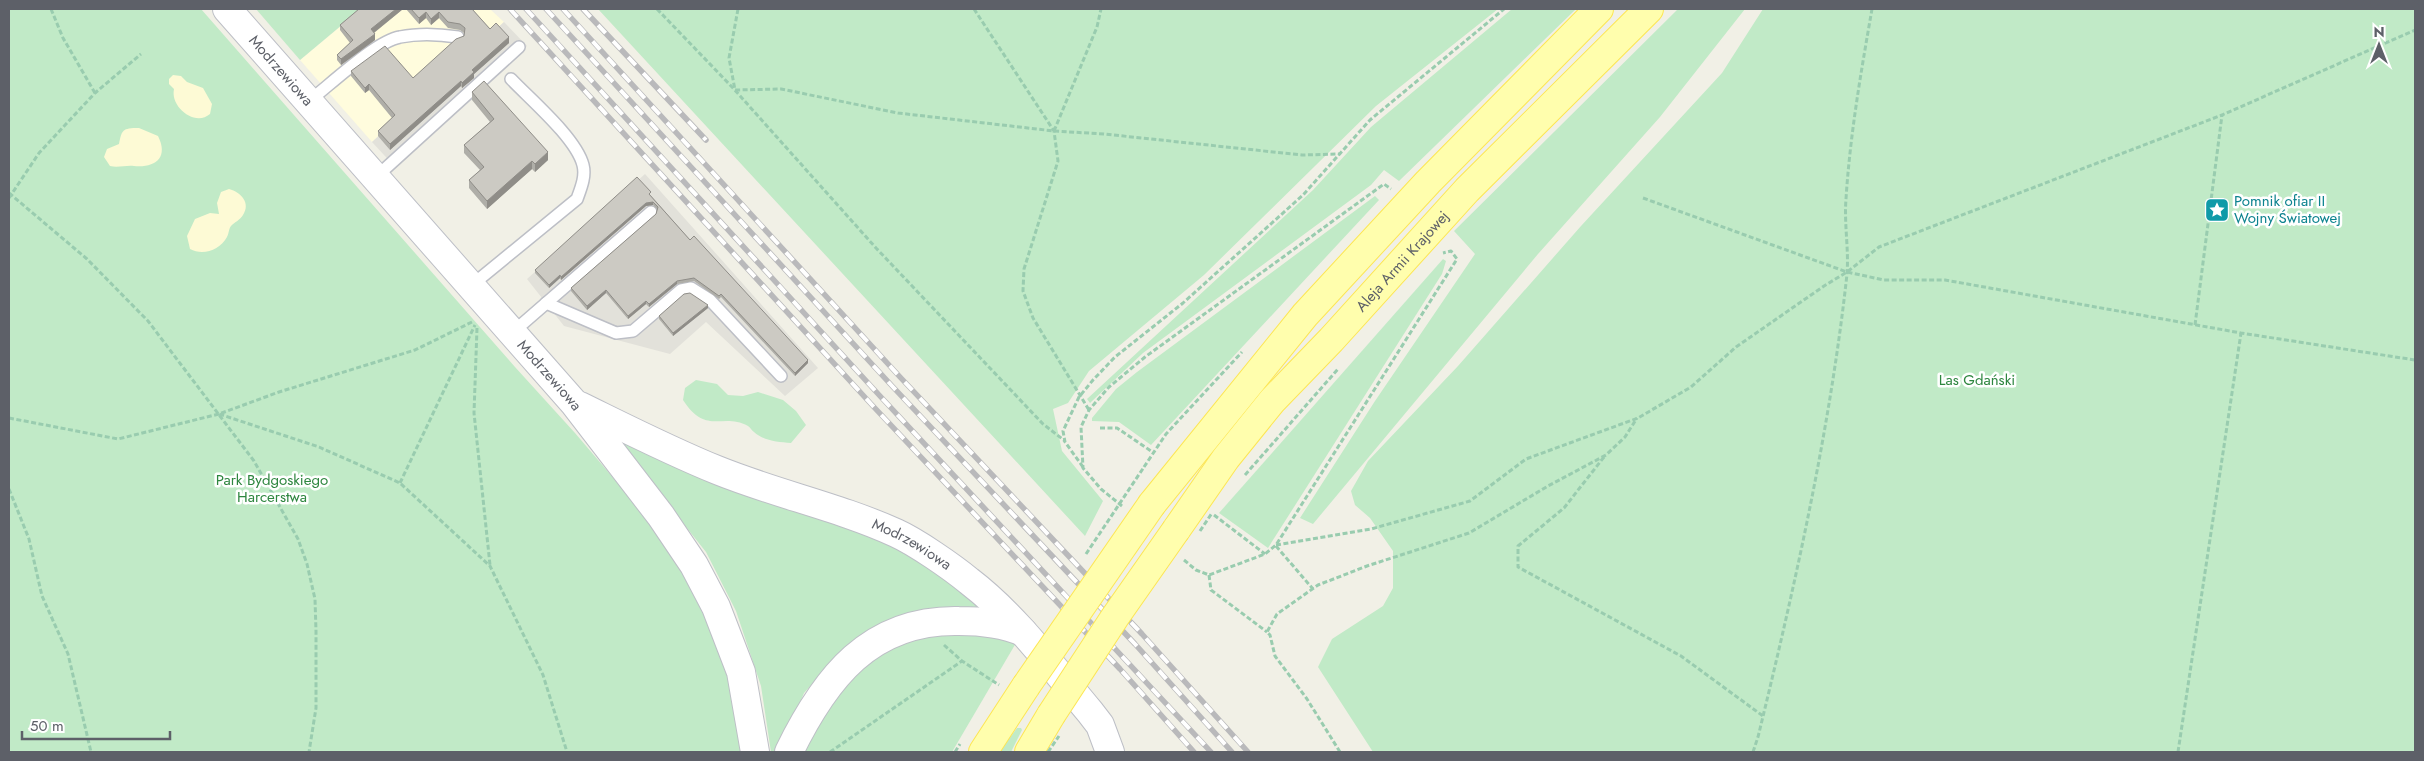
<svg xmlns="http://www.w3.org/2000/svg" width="2424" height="761" viewBox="0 0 2424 761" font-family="Jost,sans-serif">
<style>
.commercial{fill:#fffcdd}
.industrial{fill:#e2e1da}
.green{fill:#c1eac7}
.sand{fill:#fdfad5}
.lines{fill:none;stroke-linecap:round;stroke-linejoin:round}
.service-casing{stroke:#bdbfc6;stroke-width:14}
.tertiary-casing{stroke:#bdbfc6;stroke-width:30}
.primary-casing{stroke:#fde653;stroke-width:30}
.path{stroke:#99ccaf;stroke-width:3;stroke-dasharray:5 2.5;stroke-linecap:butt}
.service{stroke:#fff;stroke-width:11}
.tertiary{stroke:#fff;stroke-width:28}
.primary{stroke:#fffead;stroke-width:28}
.rail-casing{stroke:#b9b9bb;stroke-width:5.5}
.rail{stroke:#fff;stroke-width:4;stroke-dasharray:11;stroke-linecap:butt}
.primary-bridge-casing{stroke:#fde653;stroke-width:30;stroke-linecap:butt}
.path-bridge{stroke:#99ccaf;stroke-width:3;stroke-dasharray:5 2.5;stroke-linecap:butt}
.primary-bridge{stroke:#fffead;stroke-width:28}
.wall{fill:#afaea8}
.shaded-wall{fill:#8f8d88}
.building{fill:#cccac3;stroke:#8f8d88}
.labels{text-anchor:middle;stroke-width:5;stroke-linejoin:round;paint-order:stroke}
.street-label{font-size:15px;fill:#5d6068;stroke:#fff}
.culture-label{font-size:15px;fill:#0d838f;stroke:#fff;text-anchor:start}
.park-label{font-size:15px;fill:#2e863f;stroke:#fff}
</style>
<rect width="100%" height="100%" fill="#f1f0e6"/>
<polygon class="commercial" points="361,9 490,9 504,22 372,142 300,60"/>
<g class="industrial">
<polygon points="504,22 527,46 396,168 372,142"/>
<polygon points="645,174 818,368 785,396 706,322 670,354 564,326 527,279"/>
</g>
<g class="green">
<polygon points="9,9 201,9 515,367 575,433 650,521 677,558 701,605 728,672 742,752 9,752"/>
<polygon points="256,9 361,9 300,60"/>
<polygon points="598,9 1498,9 1376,106 1204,275 1089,371 1068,403 1053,409 1062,451 1103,501 1085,536"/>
<polygon points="1512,9 1576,9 1399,181 1384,170 1371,185 1143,353 1090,403 1087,399 1313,190 1371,127"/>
<polygon points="1678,9 1745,9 1660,117 1538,254 1313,524 1300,518 1375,401 1475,254 1454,231"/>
<polygon points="1763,9 2415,9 2415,752 1373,752 1318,667 1332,639 1383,606 1393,588 1393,551 1370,518 1355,505 1351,491 1368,461 1458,366 1581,226 1722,73"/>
<polygon points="1375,196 1379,200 1151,445 1119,422 1092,421 1092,418 1116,389 1137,372"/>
<polygon points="1443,259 1446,261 1442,274 1268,548 1219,513"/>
<path d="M696,380l21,4 11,11 15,1 15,-4 25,8 13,11 10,14 -15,18c-13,-1 -27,-2 -37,-11 -3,-2 -3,-4 -6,-6 -25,-14 -42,10 -65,-26l2,-12z"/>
<polygon points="607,428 882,541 927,563 989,613 903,616 877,626 846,646 804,693 779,752 771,752 761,686 736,611 706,552"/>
<polygon points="957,633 991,636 1016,643 952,752 797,752 832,691 899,640"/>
<polygon points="1017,728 1021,728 1022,730 1011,752 999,752"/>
</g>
<g class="sand">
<path d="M173,75l8,1 6,6 16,6 9,16 -2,10c-15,13 -40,-7 -36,-25l-5,-5v-5z"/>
<path d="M139,128l19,8c11,22 -3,32 -24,30 -8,-1 -16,2 -24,0l-6,-9 3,-8 12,-5c3,-14 3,-16 20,-16z"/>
<path d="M229,189c12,3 22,14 14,26 -3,5 -8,7 -12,11 -2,2 -2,7 -4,11 -7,13 -24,19 -37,12l-3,-13 8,-17 15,-6 9,1 -2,-11 4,-11z"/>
</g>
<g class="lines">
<defs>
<g id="service">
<path d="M309,101c21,-16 67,-60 91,-64 19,-4 39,-3 58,0"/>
<polyline points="376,177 519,47"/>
<path d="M472,285l105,-86c4,-11 9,-23 6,-34 -7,-27 -52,-65 -72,-86"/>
<polyline points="546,303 616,333 633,331 681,290 691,288 710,300 781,376"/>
<polyline points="513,332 651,212"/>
</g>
<g id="tertiary">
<path id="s1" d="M227,9l347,394 87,113 33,49 22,42 25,65 14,80"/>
<path id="s2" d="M580,406c45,22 90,45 137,64 59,24 122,37 179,63 20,9 56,34 73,48 47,36 83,86 121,131l10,13 10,27"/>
<path d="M789,752c36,-74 81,-133 170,-131 23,0 43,2 64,11"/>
</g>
<g id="primary">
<polyline points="1152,504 1305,315 1428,182 1599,9"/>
<path id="s3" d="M1176,530l50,-72 46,-57 59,-61 136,-150 182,-181"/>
<polyline points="983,752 1026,686"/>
<polyline points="1029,752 1051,715"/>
</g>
</defs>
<use href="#service" class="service-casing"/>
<use href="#tertiary" class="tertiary-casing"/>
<use href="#primary" class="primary-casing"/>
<g class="path">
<polyline points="51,9 63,38 95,93"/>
<polyline points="657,9 733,88 876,248 1043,424 1065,441"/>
<polyline points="738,9 729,58 735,90 781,89 898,113 1054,131 1104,134 1302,155 1340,154"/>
<polyline points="974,9 1054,131 1058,161 1024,269 1023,291 1033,318 1089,410"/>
<polyline points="1054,131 1097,27 1101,9"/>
<polyline points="9,193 87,259 148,321 254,461 298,539 307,564 315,599 316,631 316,708 309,752"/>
<polyline points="9,198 39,153 95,93 141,54"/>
<polyline points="1643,198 1847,272 1884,280 1945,280 2241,333 2415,360"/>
<polyline points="472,322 415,350 279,392 219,414 319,447 400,483 490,566 543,675 567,752"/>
<polyline points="2195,325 2222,115"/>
<polyline points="477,328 474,413 490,565"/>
<polyline points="9,418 118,439 219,414"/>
<polyline points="1100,428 1117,428 1154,453"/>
<polyline points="1604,457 1564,508 1518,546 1518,567 1681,656 1763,716"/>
<polyline points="1083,467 1065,442 1063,431 1079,397 1093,380 1115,357 1183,303 1303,195 1370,120 1504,9"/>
<polyline points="1144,467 1166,434 1242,352"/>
<polyline points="1245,475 1338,369"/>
<polyline points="400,483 475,325"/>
<polyline points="9,489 29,539 42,596 68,654 91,752"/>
<polyline points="1122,506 1101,489 1083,468 1081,427 1089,410 1109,387 1145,357 1384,184 1391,189"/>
<polyline points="1214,515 1265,554"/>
<polyline points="1276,545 1371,529 1470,501 1526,459 1638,418 1691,387 1736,347 1824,286 1847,272 1879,247 2222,115 2415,30"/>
<polyline points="1276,546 1313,589"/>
<polyline points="1184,560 1196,570 1209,575 1265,554 1276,545 1457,259 1451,251 1443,253"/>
<polyline points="1209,575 1211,590 1267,632"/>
<polyline points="944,645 962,661 999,685"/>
<polyline points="830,752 962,661"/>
<polyline points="955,752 960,744"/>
<polyline points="1340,752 1307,699 1275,656 1270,635 1267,632 1277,614 1318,585 1367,566 1469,533 1548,486 1606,455 1625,437 1637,418"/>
<path d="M1753,752l5,-15c37,-152 72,-307 89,-463 2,-24 -3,-50 -1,-75 4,-64 15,-127 26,-190"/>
<polyline points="2178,752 2241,333"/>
</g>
<use href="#service" class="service"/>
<use href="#tertiary" class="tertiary"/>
<use href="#primary" class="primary"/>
<defs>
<g id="rail">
<polyline points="510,9 872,405 1120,669 1194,752"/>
<polyline points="526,9 880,396 1211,752"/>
<polyline points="546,9 893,387 1135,644 1232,752"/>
<polyline points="563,9 900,377 1142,634 1248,752"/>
<polyline points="583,9 706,140"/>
</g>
</defs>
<use href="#rail" class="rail-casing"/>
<use href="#rail" class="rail"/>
<defs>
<g id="primary-bridge">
<polyline points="1026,686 1152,504"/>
<polyline points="1051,715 1115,617 1176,530"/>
</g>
</defs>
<use href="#primary-bridge" class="primary-bridge-casing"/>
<g class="path-bridge">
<polyline points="1200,531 1212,513"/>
<polyline points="1086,554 1144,467"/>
<polyline points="1048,752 1059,736"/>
</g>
<use href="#primary-bridge" class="primary-bridge"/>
</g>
<g class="wall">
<polygon points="359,9 403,9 374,33 375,40 341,65 337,60 337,55 350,43 340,30 340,25"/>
<polygon points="406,9 472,9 490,29 509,43 474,74 474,78 462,88 461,86 390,150 378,136 378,131 392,118 369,90 365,93 351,76 351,71 413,78 464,36 464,33 460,30 448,28 439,18 431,25 426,18 419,24"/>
<polygon points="472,92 548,160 535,172 532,169 487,209 469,188 469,180 480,170 464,153 464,145 490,122 472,100"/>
<polygon points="651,196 690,240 808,363 795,376 721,297 719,299 694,281 677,284 649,307 646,304 628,319 606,293 587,310 571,291 571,288 656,214 657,209 653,205 646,206 561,280 560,278 549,288 535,273 535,270"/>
<polygon points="708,308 673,336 659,319 659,316"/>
</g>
<g class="shaded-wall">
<polygon points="396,9 403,9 371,35 371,29"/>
<polygon points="426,12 426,18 419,24 419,18"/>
<polygon points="439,12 439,18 431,25 431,19"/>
<polygon points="375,34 375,40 341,65 341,59"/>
<polygon points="509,37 509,43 474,74 474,78 462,88 462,83 472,70"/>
<polygon points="461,81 461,86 390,150 390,144"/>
<polygon points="369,84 369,90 365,93 365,88"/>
<polygon points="548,152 548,160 535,172 535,164"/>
<polygon points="532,161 532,169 487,209 487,201"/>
<polygon points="653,202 653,205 646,206 561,280 561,277 646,203"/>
<polygon points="560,275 560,278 549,288 549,285"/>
<polygon points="677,281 677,284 649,307 649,304"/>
<polygon points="606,290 606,293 587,310 587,306"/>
<polygon points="646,301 646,304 628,319 628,316"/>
<polygon points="708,305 708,308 673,336 673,333"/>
<polygon points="808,360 808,363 795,376 795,373"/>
</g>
<g class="building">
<polygon points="359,9 396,9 371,29 375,34 341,59 337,55 353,40 340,25"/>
<polygon points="411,9 472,9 490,29 496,23 509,37 472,70 474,72 462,83 461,81 390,144 378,131 395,115 369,84 365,88 351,71 385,46 413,78 456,39 464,36 465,28 460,24 448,22 439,12 431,19 426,12 419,18"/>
<polygon points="484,81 548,152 535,164 532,161 487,201 469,180 484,167 464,145 494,119 472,92"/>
<polygon points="637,177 651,192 649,194 690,240 694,236 808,360 795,373 721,294 719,296 694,278 677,281 649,304 646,301 628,316 606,290 587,306 571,288 656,214 658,207 653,202 646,203 561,277 560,275 549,285 535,270"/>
<polygon points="690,293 708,305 673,333 659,316 684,294"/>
</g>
<defs>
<symbol id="sight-square" viewBox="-11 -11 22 22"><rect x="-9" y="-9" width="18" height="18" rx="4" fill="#0f9aa8" stroke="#fff"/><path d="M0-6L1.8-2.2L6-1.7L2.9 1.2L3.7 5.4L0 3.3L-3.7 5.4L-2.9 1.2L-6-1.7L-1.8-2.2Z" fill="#fff"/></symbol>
</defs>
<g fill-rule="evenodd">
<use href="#sight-square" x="2203" y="196" width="28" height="28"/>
</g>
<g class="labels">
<g class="street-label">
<text dy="5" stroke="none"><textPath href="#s1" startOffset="82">Modrzewiowa</textPath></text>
<text dy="5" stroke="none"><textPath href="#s3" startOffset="352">Aleja Armii Krajowej</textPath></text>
<text dy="5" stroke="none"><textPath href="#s1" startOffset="488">Modrzewiowa</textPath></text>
<text dy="5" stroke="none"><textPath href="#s2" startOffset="360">Modrzewiowa</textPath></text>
</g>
<g class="culture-label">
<text x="2234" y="206">Pomnik ofiar II<tspan x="2234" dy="17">Wojny Światowej</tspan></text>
</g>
<g class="park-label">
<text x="1977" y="385">Las Gdański</text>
<text x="272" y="485">Park Bydgoskiego<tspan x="272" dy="17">Harcerstwa</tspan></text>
</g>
</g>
<rect width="2424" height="761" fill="none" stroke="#5d6068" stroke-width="20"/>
<g transform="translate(2379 45)" stroke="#ffffff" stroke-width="4" paint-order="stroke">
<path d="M0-4L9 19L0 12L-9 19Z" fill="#5d6068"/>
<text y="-8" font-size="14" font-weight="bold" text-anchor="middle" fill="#5d6068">N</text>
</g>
<path d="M22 731v8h148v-8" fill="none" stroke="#5d6068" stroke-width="2.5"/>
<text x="30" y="731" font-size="15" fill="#5d6068" stroke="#ffffff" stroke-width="4" paint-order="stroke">50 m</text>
</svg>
